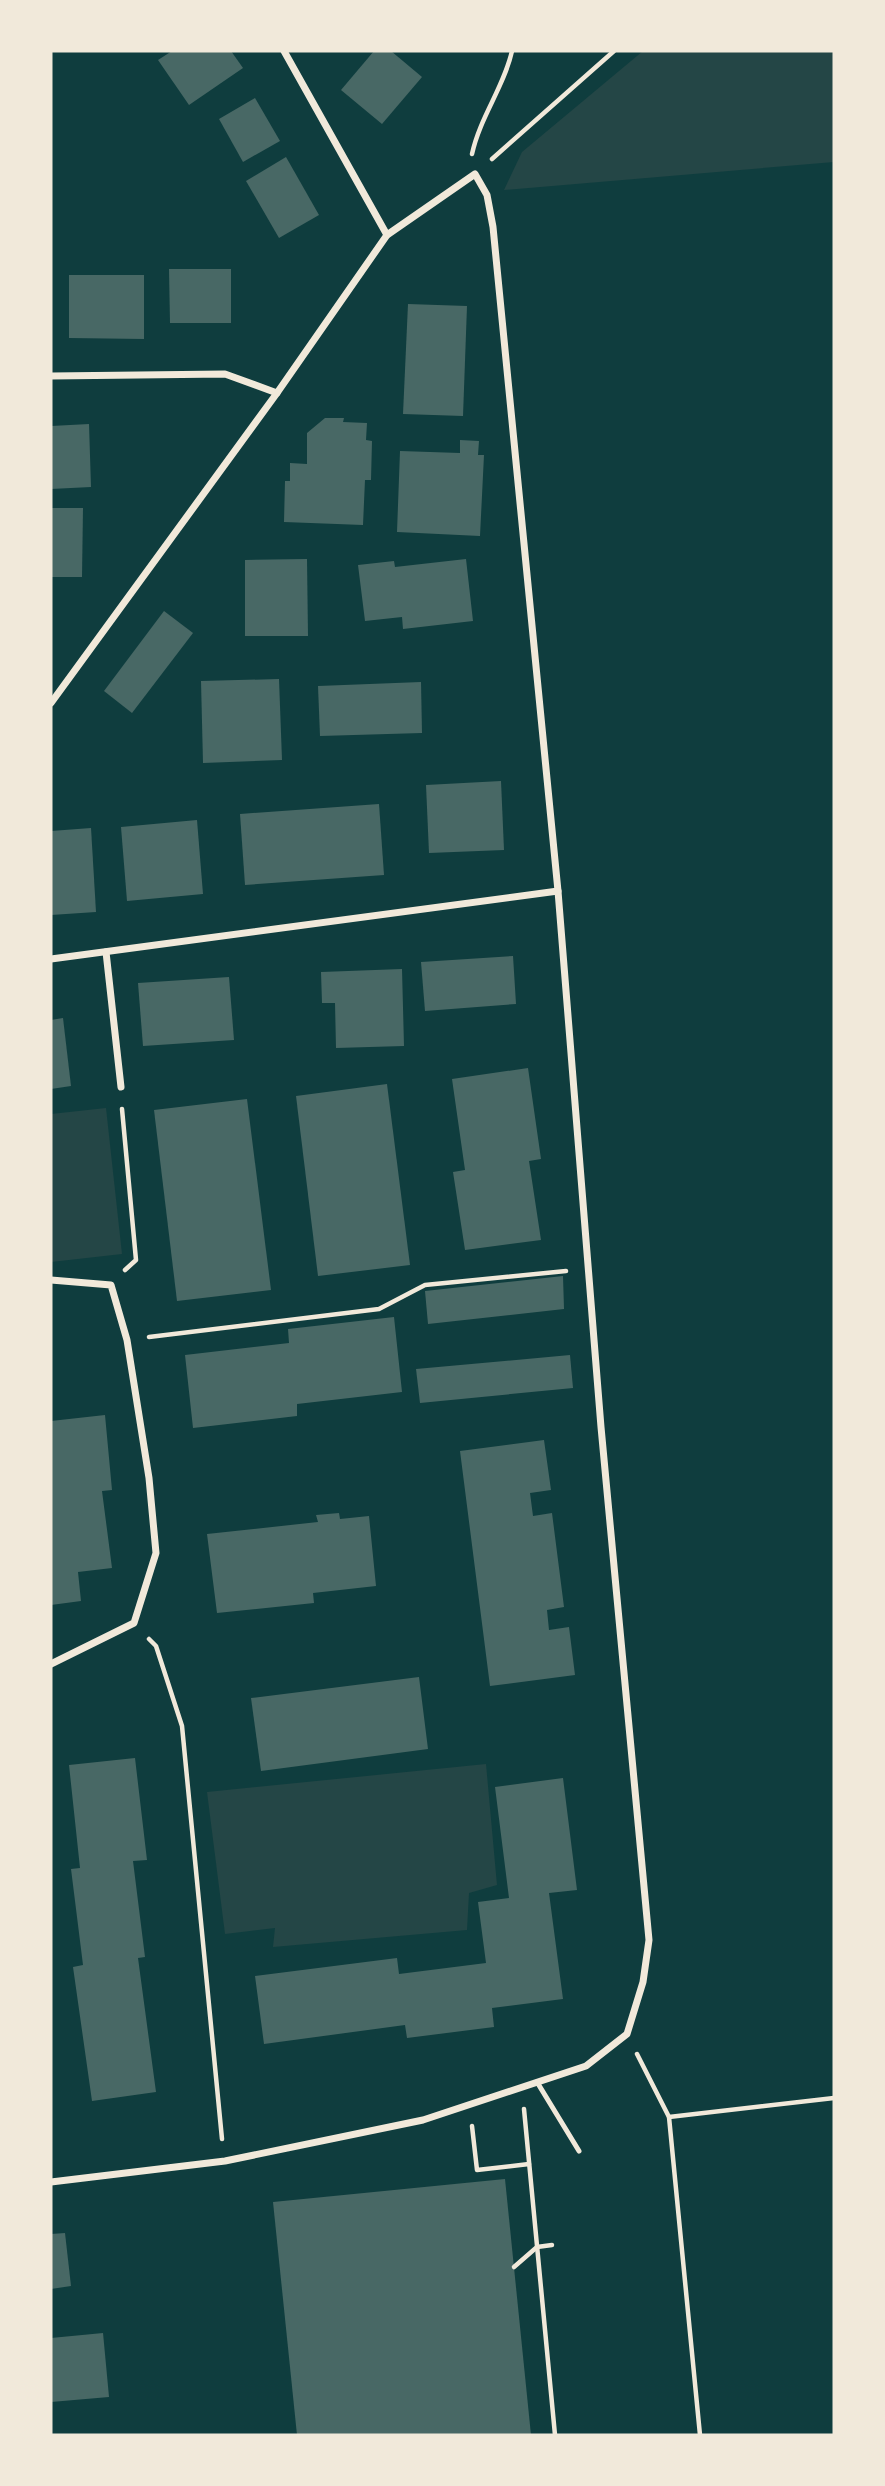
<svg xmlns="http://www.w3.org/2000/svg" width="885" height="2486" viewBox="0 0 885 2486" font-family="'Source Sans 3',sans-serif">
<style>
.green{fill:#244646}
.building{fill:#486865}
.lines{fill:none;stroke-linecap:round;stroke-linejoin:round}
.path{stroke:#f1e9da;stroke-width:4.5}
.service{stroke:#f1e9da;stroke-width:5}
.minor{stroke:#f1e9da;stroke-width:7}
</style>
<rect width="100%" height="100%" fill="#0f3d3e"/>
<g class="green">
<polygon points="643,51 834,51 834,162 504,190 522,152"/>
<polygon points="106,1108 122,1254 51,1262 51,1114"/>
<polygon points="486,1764 497,1885 469,1893 467,1930 273,1947 275,1928 225,1934 207,1792"/>
</g>
<g class="building">
<polygon points="172,51 231,51 243,68 189,105 158,60"/>
<polygon points="374,51 391,51 422,77 382,124 341,90"/>
<polygon points="255,98 280,141 243,162 219,119"/>
<polygon points="286,157 319,215 279,238 246,181"/>
<polygon points="169,269 231,269 231,323 170,323"/>
<polygon points="69,275 144,275 144,339 69,338"/>
<polygon points="408,304 467,306 463,416 403,414"/>
<polygon points="325,418 344,418 343,422 367,423 366,440 372,441 371,480 365,480 363,525 284,522 285,481 290,481 290,463 307,464 307,433"/>
<polygon points="89,424 91,487 51,489 51,426"/>
<polygon points="460,440 479,441 478,455 484,455 480,536 397,532 400,451 460,453"/>
<polygon points="51,508 83,508 82,577 51,577"/>
<polygon points="307,559 308,636 245,636 245,560"/>
<polygon points="466,559 473,621 403,629 402,617 365,621 358,565 394,561 395,567"/>
<polygon points="164,611 193,633 132,713 104,691"/>
<polygon points="279,679 282,760 203,763 201,681"/>
<polygon points="421,682 422,733 320,736 318,686"/>
<polygon points="501,781 504,850 429,853 426,785"/>
<polygon points="379,804 384,875 245,885 240,814"/>
<polygon points="197,820 203,894 127,901 121,827"/>
<polygon points="91,828 96,912 51,915 51,831"/>
<polygon points="513,956 516,1004 425,1011 421,962"/>
<polygon points="402,969 404,1046 336,1048 335,1003 322,1003 321,972"/>
<polygon points="229,977 234,1040 143,1046 138,983"/>
<polygon points="63,1018 71,1086 51,1089 51,1020"/>
<polygon points="528,1068 541,1159 529,1161 541,1240 465,1250 453,1172 465,1170 452,1079"/>
<polygon points="387,1084 410,1265 318,1276 296,1096"/>
<polygon points="247,1099 271,1290 177,1301 154,1110"/>
<polygon points="563,1276 564,1309 428,1324 425,1291"/>
<polygon points="394,1317 402,1392 297,1404 297,1416 193,1428 185,1355 289,1343 288,1329"/>
<polygon points="570,1355 573,1388 420,1403 416,1369"/>
<polygon points="105,1415 112,1490 102,1491 112,1568 78,1572 81,1601 51,1605 51,1421"/>
<polygon points="544,1440 551,1490 530,1493 533,1516 552,1513 564,1607 547,1610 549,1630 569,1627 575,1675 490,1686 460,1451"/>
<polygon points="339,1513 340,1519 369,1516 376,1586 313,1593 314,1603 217,1613 207,1534 318,1522 316,1515"/>
<polygon points="419,1677 428,1749 261,1771 251,1698"/>
<polygon points="135,1758 147,1860 133,1861 145,1957 138,1958 156,2092 92,2101 73,1967 83,1965 71,1869 80,1868 69,1765"/>
<polygon points="563,1778 577,1890 549,1893 563,1999 492,2008 494,2027 407,2038 405,2025 264,2044 255,1976 397,1958 399,1974 486,1963 478,1902 509,1898 495,1787"/>
<polygon points="505,2179 531,2435 297,2435 273,2202"/>
<polygon points="65,2233 71,2286 51,2289 51,2234"/>
<polygon points="103,2333 109,2397 51,2402 51,2338"/>
</g>
<g class="lines">
<g class="path">
<path d="M472,154c8,-37 32,-67 40,-103"/>
<polyline points="492,159 614,51"/>
<polyline points="122,1109 136,1260 125,1270"/>
<polyline points="149,1337 379,1309 425,1285 566,1271"/>
<polyline points="149,1639 156,1646 182,1726 222,2139"/>
<polyline points="637,2054 669,2117 700,2435"/>
<polyline points="524,2109 555,2435"/>
<polyline points="669,2117 834,2098"/>
<polyline points="472,2126 477,2170 529,2164"/>
<polyline points="514,2267 537,2247 552,2245"/>
</g>
<polyline class="service" points="537,2082 579,2151"/>
<g class="minor">
<polyline points="284,51 387,235"/>
<polyline points="51,376 225,374 277,393"/>
<polyline points="51,703 277,393 387,235 475,174 487,195 493,227 558,891 601,1427 649,1940 643,1982 627,2034 586,2066 423,2120 225,2161 51,2182"/>
<polyline points="106,952 121,1087"/>
<polyline points="51,959 558,891"/>
<polyline points="51,1280 111,1285 127,1340 149,1478 156,1553 134,1623 51,1664"/>
</g>
</g>
<rect width="885" height="2486" fill="none" stroke="#f1e9da" stroke-width="105"/>
</svg>
